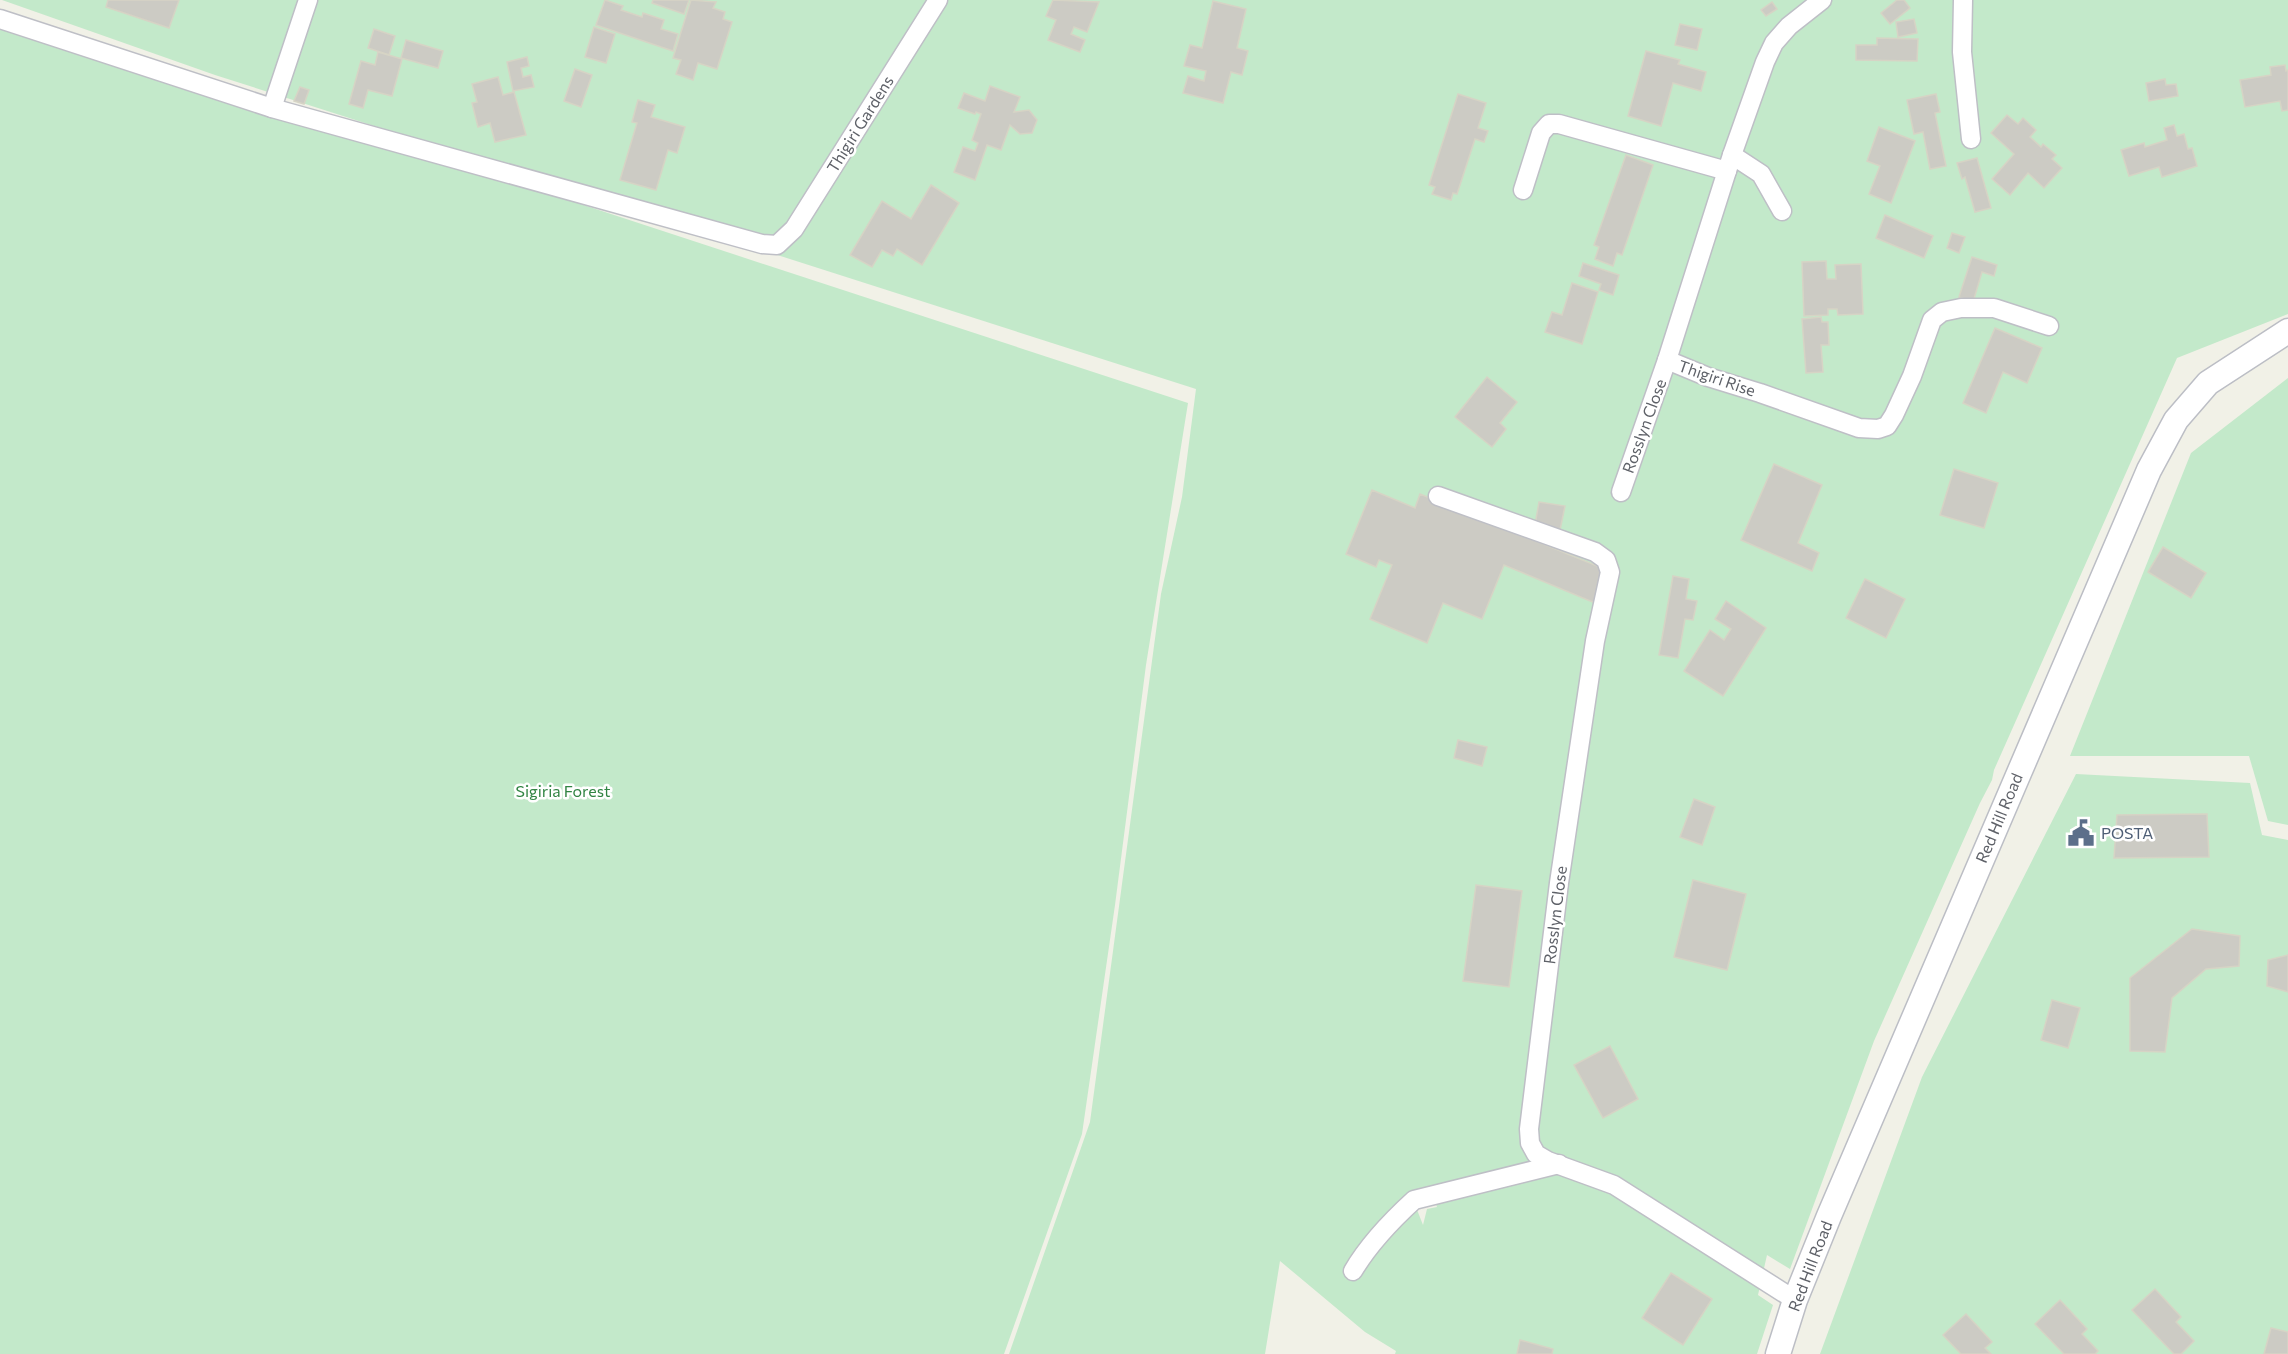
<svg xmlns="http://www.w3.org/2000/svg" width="2288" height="1354" viewBox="0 0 2288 1354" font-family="Commissioner,sans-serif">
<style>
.green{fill:#c3e9ca;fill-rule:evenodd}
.building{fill:#cccbc4;stroke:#d6d4c5;stroke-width:1.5}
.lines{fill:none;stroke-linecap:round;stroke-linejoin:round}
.minor-casing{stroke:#bebfc6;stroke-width:21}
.secondary-casing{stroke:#bcbec5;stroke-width:27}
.minor{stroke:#fff;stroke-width:18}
.secondary{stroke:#fff;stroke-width:24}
.labels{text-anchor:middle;stroke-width:5;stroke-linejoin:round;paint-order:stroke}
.street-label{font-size:16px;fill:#5e6168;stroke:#fff}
.park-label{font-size:16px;fill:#318443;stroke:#fff}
.service-label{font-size:16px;fill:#4e5e75;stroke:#fff;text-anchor:start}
</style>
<rect width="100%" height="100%" fill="#f1f1e7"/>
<g class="green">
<path d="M2,0h2286v314l-111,44 -183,412 -2,10 -12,23 -106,238 -84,228 -23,-14 -9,40 15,10 -16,49h-362l1,-3 -31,-19 -85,-71 -15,93h-256l81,-232 71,-528 21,-97 14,-108 -981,-314zM1432,1192l5,15 -10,2 -4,16 -11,-28z"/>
<polygon points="0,9 272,103 1188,403 1146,665 1115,905 1082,1134 1004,1354 0,1354"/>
<polygon points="2288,378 2288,825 2268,821 2249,756 2070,756 2191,453"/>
<polygon points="2076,774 2250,783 2262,835 2288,840 2288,1354 1820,1354 1922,1077"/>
</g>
<g class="building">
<polygon points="108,0 179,0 169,28 106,7"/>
<polygon points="605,0 623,6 621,10 642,17 643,13 664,20 661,29 678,34 673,51 596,25"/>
<polygon points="653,0 689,0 684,14 652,3"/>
<polygon points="691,0 716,2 713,8 725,12 723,19 732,22 717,69 698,63 693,80 676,74 681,60 673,58"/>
<polygon points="1053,0 1099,2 1087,32 1074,27 1071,34 1085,40 1080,52 1048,40 1056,20 1046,16"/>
<polygon points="1897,0 1904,0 1910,8 1890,24 1881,13"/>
<polygon points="1213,1 1246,9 1237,48 1248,51 1242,75 1231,72 1223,103 1183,93 1188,76 1204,81 1206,71 1184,66 1190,45 1202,48"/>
<polygon points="1772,2 1777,9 1766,16 1761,10"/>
<polygon points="1914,19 1917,33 1898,37 1896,22"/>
<polygon points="1680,24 1702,29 1697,50 1675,45"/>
<polygon points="594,27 615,34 606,63 585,57"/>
<polygon points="374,29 395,36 389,55 368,48"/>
<polygon points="1877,38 1918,39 1917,61 1856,60 1856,45 1877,45"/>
<polygon points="406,40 443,51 438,68 401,58"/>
<polygon points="1646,51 1680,60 1678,64 1706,72 1701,91 1673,83 1661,126 1628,116"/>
<polygon points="378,52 402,59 392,96 368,90 363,108 349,104 361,61 375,65"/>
<polygon points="527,57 529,66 521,68 523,77 531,75 534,87 513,91 507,62"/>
<polygon points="2285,65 2286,71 2288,70 2288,110 2282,111 2280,101 2245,107 2240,80 2271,75 2270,67"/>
<polygon points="575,69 592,75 581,107 564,101"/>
<polygon points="498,77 503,95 514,92 526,135 495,142 490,123 478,127 472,103 477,102 472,84"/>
<polygon points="2165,79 2166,85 2176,84 2178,96 2149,101 2146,83"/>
<polygon points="990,86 1020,97 1014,112 1029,110 1037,120 1032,133 1020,134 1010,125 1001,150 987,145 975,180 954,172 963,147 975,151 978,143 972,140 981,114 976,112 975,114 958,108 964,93 985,101"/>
<polygon points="300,87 309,90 304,104 294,101"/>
<polygon points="1458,94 1486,103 1478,128 1488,131 1484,142 1475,139 1457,194 1453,193 1451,200 1432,194 1435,187 1429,185"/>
<polygon points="1936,94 1940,112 1935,113 1946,166 1930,169 1923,132 1914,134 1907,100"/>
<polygon points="638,100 655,105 651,117 685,127 677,153 668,150 656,190 620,180 637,123 632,122"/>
<polygon points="2007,115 2018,124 2023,118 2036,130 2030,137 2041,147 2043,144 2056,155 2052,159 2062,168 2044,188 2028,173 2010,195 1992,179 2014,154 1991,133"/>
<polygon points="2174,125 2177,136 2184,134 2188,149 2192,148 2197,166 2162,177 2159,167 2129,176 2121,150 2144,143 2145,147 2167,140 2164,128"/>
<polygon points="1879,127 1915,141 1891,203 1869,194 1880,166 1867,161"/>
<polygon points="1626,155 1653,165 1622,255 1617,253 1613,266 1595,259 1599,247 1594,245"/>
<polygon points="1977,158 1991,208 1975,212 1965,177 1962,179 1957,163"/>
<polygon points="931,185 959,203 922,265 897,249 893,256 882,250 872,267 850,255 882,201 911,219"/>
<polygon points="1885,215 1933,236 1924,258 1876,238"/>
<polygon points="1952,233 1965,237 1959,253 1947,248"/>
<polygon points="1972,257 1997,265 1994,276 1982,272 1973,302 1959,297"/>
<polygon points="1826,261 1827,279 1836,279 1835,265 1861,264 1863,314 1838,315 1837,309 1828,309 1828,315 1804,316 1802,262"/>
<polygon points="1583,263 1619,275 1613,295 1599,290 1601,284 1579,276"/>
<polygon points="1572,283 1598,292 1582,344 1545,332 1552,312 1562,315"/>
<polygon points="1821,317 1822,322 1828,322 1829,345 1821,345 1823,372 1806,373 1802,319"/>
<polygon points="1995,328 2042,348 2027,383 2003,372 1986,413 1963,403"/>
<polygon points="1487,377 1517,402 1500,423 1506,429 1492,447 1455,417"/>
<polygon points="1774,464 1822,485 1798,543 1819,553 1812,571 1741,540"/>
<polygon points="1954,469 1998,483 1984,528 1940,515"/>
<polygon points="1372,490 1415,508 1420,494 1607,570 1595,603 1504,565 1482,619 1443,603 1427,643 1370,619 1392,565 1379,560 1376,567 1346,554"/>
<polygon points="1539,502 1565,506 1560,530 1535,525"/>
<polygon points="2163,547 2206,573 2191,598 2148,572"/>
<polygon points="1673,576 1689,579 1686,599 1697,601 1693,620 1685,619 1678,658 1659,655"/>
<polygon points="1865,579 1905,599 1886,638 1846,618"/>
<polygon points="1726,601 1766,628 1723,696 1684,671 1710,630 1724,640 1731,629 1715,619"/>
<polygon points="1458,740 1487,747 1482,766 1454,758"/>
<polygon points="1694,799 1715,807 1702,845 1680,837"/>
<polygon points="2207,814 2209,857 2114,858 2117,815"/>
<polygon points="1693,880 1746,894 1727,970 1674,957"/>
<polygon points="1476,885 1522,891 1509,987 1463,981"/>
<polygon points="2192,929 2240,936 2239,966 2206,969 2172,998 2165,1052 2130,1051 2130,978"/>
<polygon points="2288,955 2288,992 2267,986 2268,960"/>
<polygon points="2052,1000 2080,1008 2068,1048 2041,1040"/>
<polygon points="1610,1046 1638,1099 1603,1118 1574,1065"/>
<polygon points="1671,1273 1712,1299 1683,1345 1642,1318"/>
<polygon points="2155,1289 2181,1317 2176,1322 2194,1341 2181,1354 2174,1354 2132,1310"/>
<polygon points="2060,1300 2087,1329 2082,1334 2098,1351 2095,1354 2064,1354 2035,1324"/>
<polygon points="1966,1314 1992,1342 1985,1348 1991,1354 1961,1354 1943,1335"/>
<polygon points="2271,1328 2288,1332 2288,1354 2264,1354"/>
<polygon points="1520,1340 1553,1349 1552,1354 1517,1354"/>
</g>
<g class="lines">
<defs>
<g id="minor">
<polyline points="1822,0 1789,26 1774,43 1765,62 1732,155 1667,360 1708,377 1760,393 1859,428 1878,429 1887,426 1894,415 1912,376 1932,320 1942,312 1961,308 1994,308 2049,326"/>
<polyline points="1963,0 1962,52 1971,139"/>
<polyline points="0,19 272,108 762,244 777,245 794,229 938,0"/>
<polyline points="272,108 308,0"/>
<polyline points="1732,155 1761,174 1782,211"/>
<polyline points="1523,190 1541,133 1549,124 1559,124 1727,171"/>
<polyline points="1621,492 1667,360"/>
<polyline points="1438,496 1595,552 1606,560 1610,572 1595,641 1559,883 1529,1129 1530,1143 1536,1154 1548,1161 1614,1185 1795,1300"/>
<path d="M1353,1271c16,-27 38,-50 61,-71l145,-36"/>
</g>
<polyline id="secondary" points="1778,1354 1795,1300 1829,1216 2149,470 2176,420 2208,383 2288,331"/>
</defs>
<use href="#minor" class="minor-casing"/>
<use href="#secondary" class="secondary-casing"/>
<use href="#minor" class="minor"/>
<use href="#secondary" class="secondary"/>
</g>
<defs>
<symbol id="civic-bare" viewBox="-9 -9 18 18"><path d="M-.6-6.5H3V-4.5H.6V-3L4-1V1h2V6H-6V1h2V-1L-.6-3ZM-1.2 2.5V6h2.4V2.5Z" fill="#5c6f8a" stroke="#fff" stroke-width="2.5" paint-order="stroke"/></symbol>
</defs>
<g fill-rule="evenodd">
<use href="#civic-bare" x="2062" y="814" width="38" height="38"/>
</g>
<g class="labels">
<g class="street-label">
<text transform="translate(860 124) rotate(-58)" y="6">Thigiri Gardens</text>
<text transform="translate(1717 378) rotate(19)" y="6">Thigiri Rise</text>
<text transform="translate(1644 426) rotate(-70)" y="6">Rosslyn Close</text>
<text transform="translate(1999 818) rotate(-67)" y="6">Red Hill Road</text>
<text transform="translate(1555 915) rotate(-83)" y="6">Rosslyn Close</text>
<text transform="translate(1810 1266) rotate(-69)" y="6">Red Hill Road</text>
</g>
<g class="park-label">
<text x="563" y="797">Sigiria Forest</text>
</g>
<g class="service-label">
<text x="2101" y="839">POSTA</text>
</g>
</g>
</svg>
